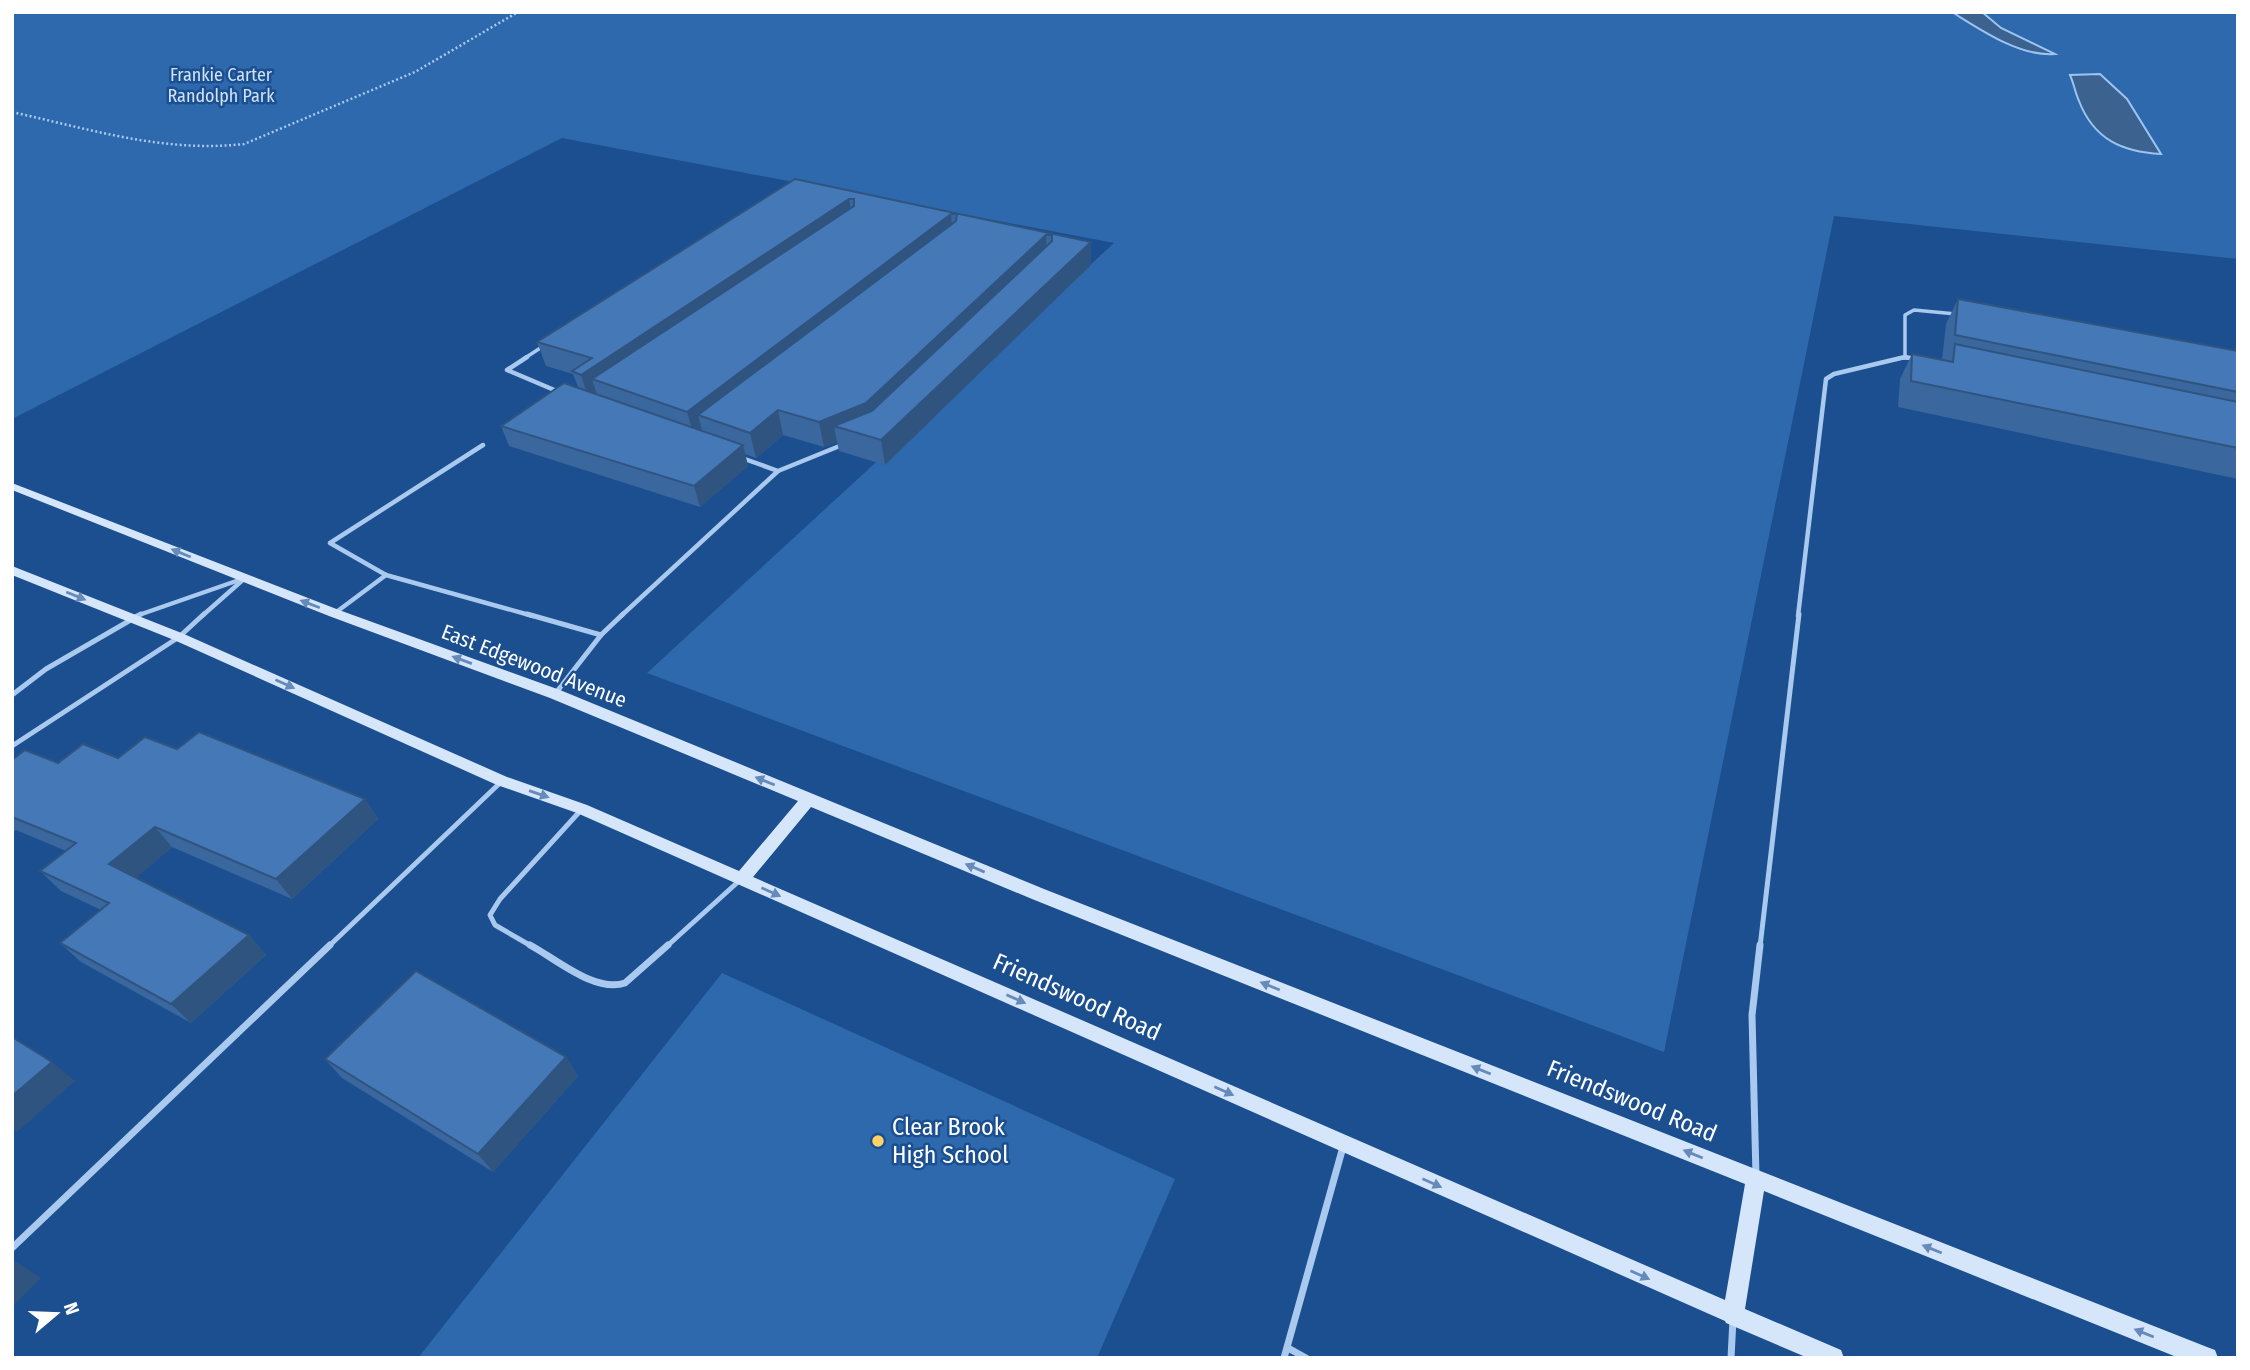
<svg xmlns="http://www.w3.org/2000/svg" width="2250" height="1370" viewBox="0 0 2250 1370" font-family="'Fira Sans Condensed',sans-serif">
<style>
.green{fill:#2e69ad}
.water{fill:#3c6290;stroke:#9cc4f0;stroke-width:2}
.lines{fill:none;stroke-linecap:round;stroke-linejoin:round}
.path{stroke:#a9c9ee;stroke-width:2.5;stroke-dasharray:2 2.5;stroke-linecap:butt}
.service-far3{stroke:#a9c9ee;stroke-width:3.5}
.service-far2{stroke:#a9c9ee;stroke-width:4.5}
.service-far1{stroke:#a9c9ee;stroke-width:5}
.service{stroke:#a9c9ee;stroke-width:7}
.secondary{fill:#d6e6fa;fill-rule:evenodd}
.wall{fill:#3a679d}
.shaded-wall{fill:#305480}
.building{fill:#4478b7;stroke:#305480;stroke-width:2}
.oneway{fill:#668bba}
.poi-dot{fill:#ffd166;stroke:#1b4f8f;stroke-width:2.5}
.labels{text-anchor:middle;stroke-width:5;stroke-linejoin:round;paint-order:stroke}
.far-park-label{font-size:18px;fill:#cfe3fa;stroke:#1b4f8f}
.street-label{font-size:21px;fill:#fff;stroke:#1b4f8f}
.near-street-label{font-size:24px;fill:#fff;stroke:#1b4f8f}
.near-poi-label{font-size:24px;fill:#fff;stroke:#1b4f8f;text-anchor:start}
</style>
<rect width="100%" height="100%" fill="#1b4f8f"/>
<g class="green">
<polygon points="12,12 2238,12 2238,259 1834,216 1664,1052 647,673 1114,243 562,138 12,419"/>
<polygon points="722,973 1175,1179 1097,1358 418,1358"/>
</g>
<g class="water">
<path d="M1952,12h30l19,16 54,26c-35,3 -74,-24 -103,-42z"/>
<path d="M2100,74l27,25 34,55c-38,-2 -67,-14 -82,-53 -4,-9 -5,-17 -9,-26z"/>
</g>
<g class="lines">
<path class="path" d="M12,112c77,17 152,41 232,32l171,-72 103,-60"/>
<g class="service-far3">
<polyline points="1905,357 1905,315 1914,310 1956,314"/>
<polyline points="525,358 545,345"/>
<polyline points="1899,358 1912,358"/>
</g>
<g class="service-far2">
<polyline points="527,357 507,370 559,392"/>
<polyline points="483,445 330,543 386,575 533,616"/>
<polyline points="739,457 778,471"/>
<polyline points="335,613 386,575"/>
<polyline points="136,616 242,579"/>
<polyline points="202,616 245,578"/>
<polyline points="621,616 778,471 842,445"/>
<polyline points="1798,616 1826,379 1834,374 1905,357 1915,359"/>
</g>
<g class="service-far1">
<polyline points="527,614 601,635"/>
<polyline points="555,694 601,635 623,614"/>
<polyline points="12,695 46,669 141,614"/>
<polyline points="12,746 179,637 204,614"/>
<polyline points="328,947 502,781"/>
<polyline points="533,947 495,925 490,915 500,899 582,809"/>
<polyline points="666,947 739,881"/>
<polyline points="1760,947 1799,614"/>
</g>
<g class="service">
<path d="M530,945c26,14 65,48 95,38l43,-38"/>
<polyline points="1756,1176 1752,1015 1760,945"/>
<polyline points="12,1248 330,945"/>
<polyline points="1288,1348 1306,1358"/>
<polyline points="1284,1358 1343,1147"/>
<polyline points="1731,1358 1733,1319"/>
</g>
<path class="secondary" d="M12,483l327,127 221,80 484,199 1163,458 8,3 3,8h-39l-415,-167 -19,118 96,41 3,8h-36l-82,-35 -1,-2 -1148,-508 -80,-28 -323,-145 -162,-65v-9l172,68 323,143 80,28 152,66 59,-70 -248,-103 -221,-82 -317,-126zM811,807l221,92 713,285 -20,116 -972,-423z"/>
</g>
<g class="wall">
<polygon points="795,179 1091,242 1091,265 885,465 839,451 837,442 824,447 783,435 756,458 745,454 748,466 700,507 509,446 501,426 578,387 573,374 546,366 537,342"/>
<polygon points="1958,299 2238,351 2238,479 1898,407 1900,379 1912,354 1942,360 1946,324"/>
<polygon points="177,749 365,799 378,819 292,899 172,847 136,877 249,935 266,955 191,1023 81,962 60,943 101,910 61,891 40,871 66,851 16,830 12,833 12,760 58,763 118,758"/>
<polygon points="566,1057 578,1076 493,1172 342,1078 325,1059"/>
</g>
<g class="shaded-wall">
<polygon points="849,199 853,221 592,379 597,394 589,400 581,375"/>
<polygon points="951,214 953,237 698,415 702,430 694,436 687,412"/>
<polygon points="1046,235 1047,258 870,428 834,426 837,442 824,447 819,422"/>
<polygon points="1091,242 1091,265 885,465 881,440"/>
<polygon points="778,410 783,435 756,458 750,433"/>
<polygon points="743,445 748,466 700,507 694,486"/>
<polygon points="365,799 378,819 292,899 276,879"/>
<polygon points="155,827 172,847 129,884 109,864"/>
<polygon points="249,935 266,955 191,1023 171,1004"/>
<polygon points="566,1057 578,1076 493,1172 478,1154"/>
<polygon points="52,1062 75,1081 17,1132 12,1129 12,1096"/>
<polygon points="12,1259 41,1278 12,1307"/>
</g>
<g class="building">
<polygon points="795,179 1091,242 881,440 834,426 872,411 1052,241 1052,235 1046,235 866,403 819,422 778,410 750,433 698,415 956,221 957,214 951,214 687,412 592,379 854,206 854,199 849,199 581,375 572,371 592,358 537,342"/>
<polygon points="1958,299 2238,351 2238,392 1955,335"/>
<polygon points="1955,344 2238,402 2238,448 1911,381 1912,354 1953,362"/>
<polygon points="564,383 743,445 694,486 501,426"/>
<polygon points="199,732 365,799 276,879 155,827 109,864 249,935 171,1004 60,943 109,903 40,871 76,843 12,817 12,760 25,750 58,763 83,744 118,758 145,737 177,749"/>
<polygon points="416,971 566,1057 478,1154 325,1059"/>
<polygon points="12,1037 52,1062 12,1096"/>
</g>
<defs><path id="oneway-solid" d="M-6-.8H1V-3.2L6.5 0L1 3.2V.8H-6Z" transform="scale(1.75)"/></defs>
<g class="oneway">
<use href="#oneway-solid" transform="translate(181 553) rotate(-158)"/>
<use href="#oneway-solid" transform="translate(76 596) rotate(22)"/>
<use href="#oneway-solid" transform="translate(310 604) rotate(-159)"/>
<use href="#oneway-solid" transform="translate(462 660) rotate(-160)"/>
<use href="#oneway-solid" transform="translate(285 684) rotate(24)"/>
<use href="#oneway-solid" transform="translate(765 781) rotate(-158)"/>
<use href="#oneway-solid" transform="translate(539 794) rotate(19)"/>
<use href="#oneway-solid" transform="translate(975 868) rotate(-157)"/>
<use href="#oneway-solid" transform="translate(771 892) rotate(24)"/>
<use href="#oneway-solid" transform="translate(1270 986) rotate(-158)"/>
<use href="#oneway-solid" transform="translate(1016 999) rotate(24)"/>
<use href="#oneway-solid" transform="translate(1481 1070) rotate(-158)"/>
<use href="#oneway-solid" transform="translate(1224 1091) rotate(24)"/>
<use href="#oneway-solid" transform="translate(1693 1154) rotate(-158)"/>
<use href="#oneway-solid" transform="translate(1432 1183) rotate(24)"/>
<use href="#oneway-solid" transform="translate(1932 1249) rotate(-158)"/>
<use href="#oneway-solid" transform="translate(1640 1275) rotate(24)"/>
<use href="#oneway-solid" transform="translate(2144 1333) rotate(-158)"/>
</g>
<circle class="poi-dot" cx="878" cy="1141" r="7"/>
<g class="labels">
<g class="far-park-label">
<text x="221" y="81">Frankie Carter<tspan x="221" dy="21">Randolph Park</tspan></text>
</g>
<g class="street-label">
<text transform="translate(534 666) rotate(21)" y="7">East Edgewood Avenue</text>
</g>
<g class="near-street-label">
<text transform="translate(1077 997) rotate(24)" y="8">Friendswood Road</text>
<text transform="translate(1632 1101) rotate(22)" y="8">Friendswood Road</text>
</g>
<g class="near-poi-label">
<text x="892" y="1135">Clear Brook<tspan x="892" dy="28">High School</tspan></text>
</g>
</g>
<rect width="2250" height="1370" fill="none" stroke="#ffffff" stroke-width="28"/>
<g transform="translate(56 1314) rotate(71)" stroke="#1b4f8f" stroke-width="5" paint-order="stroke">
<path d="M0-5L12 26L0 18L-12 26Z" fill="#ffffff"/>
<text y="-10" font-size="19" font-weight="bold" text-anchor="middle" fill="#ffffff">N</text>
</g>
</svg>
